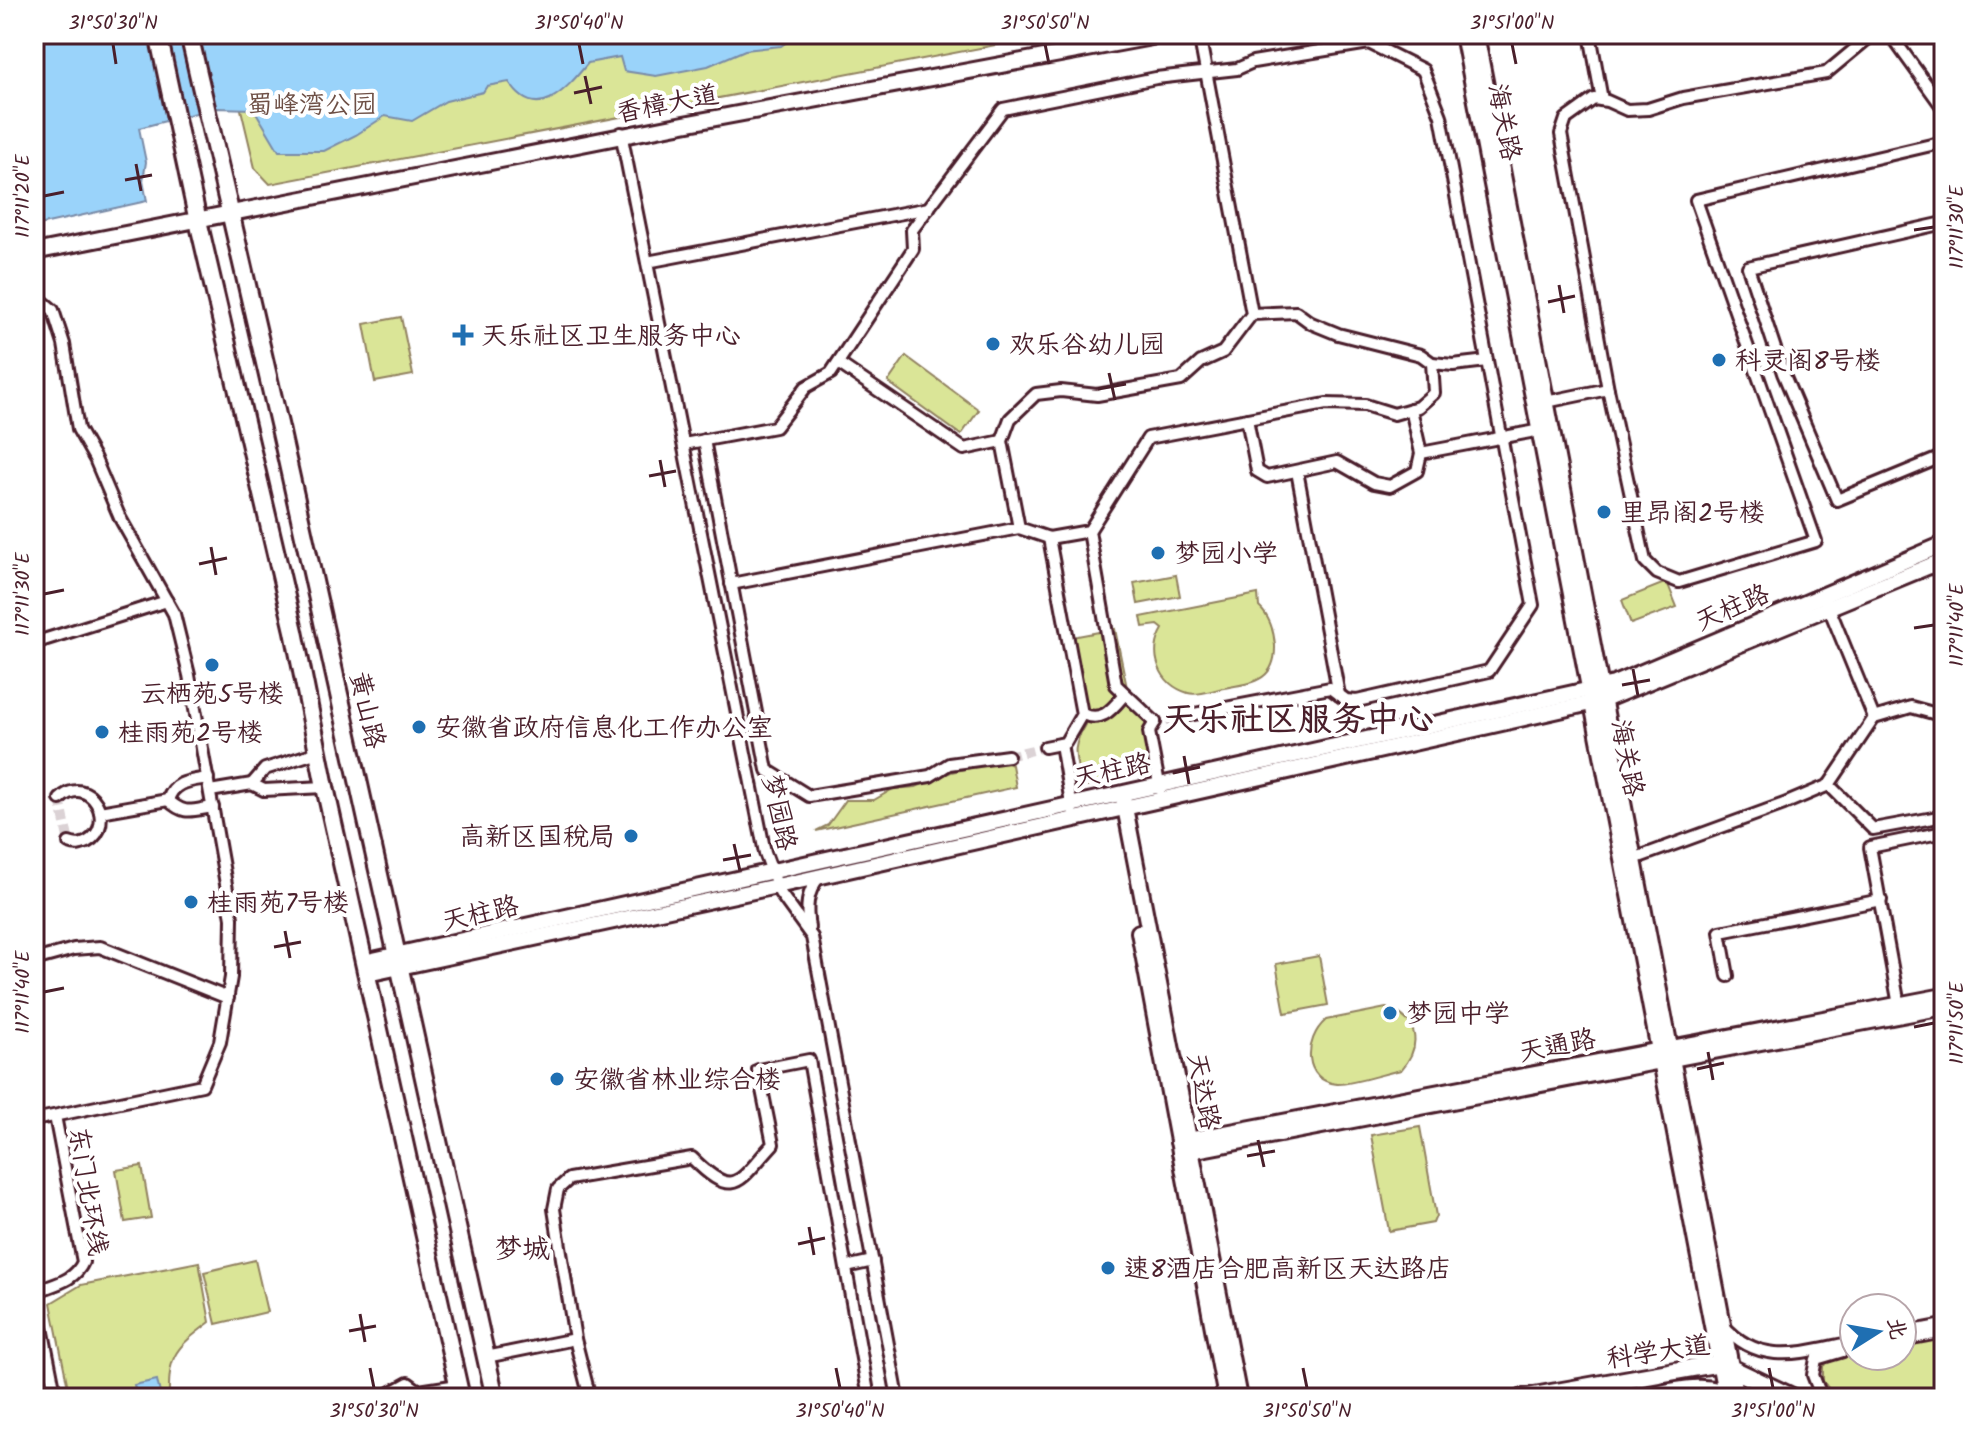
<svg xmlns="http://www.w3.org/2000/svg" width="1978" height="1432" viewBox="0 0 1978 1432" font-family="Kalam,'LXGW WenKai TC',sans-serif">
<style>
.green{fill:#dae597;stroke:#928261;stroke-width:2}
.water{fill:#9ad3fa;stroke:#7a8ba7;stroke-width:2}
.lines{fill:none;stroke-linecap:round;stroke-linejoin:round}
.street-tunnel{stroke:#dbd2d5;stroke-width:10;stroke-dasharray:10 5;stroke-linecap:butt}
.street-casing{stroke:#4a1f2b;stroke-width:16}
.secondary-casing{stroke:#4a1f2b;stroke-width:20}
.primary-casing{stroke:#4a1f2b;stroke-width:22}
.street{stroke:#fff;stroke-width:10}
.secondary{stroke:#fff;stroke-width:14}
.primary{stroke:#fff;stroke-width:16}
.ticks{fill:none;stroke:#4a1f2b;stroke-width:3}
.poi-dot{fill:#1f6fb2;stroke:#fff;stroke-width:3}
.labels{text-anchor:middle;stroke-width:8;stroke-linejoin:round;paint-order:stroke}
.street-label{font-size:26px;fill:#4a1f2b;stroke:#fff}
.park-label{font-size:26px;fill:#6e5046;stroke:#fff}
.poi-label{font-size:26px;fill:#4a1f2b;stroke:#fff;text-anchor:start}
.neighbourhood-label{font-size:28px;fill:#4a1f2b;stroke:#fff}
.district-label{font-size:34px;font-weight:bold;fill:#4a1f2b;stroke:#fff}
.neatline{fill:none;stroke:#4a1f2b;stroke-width:3}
.ticks-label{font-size:20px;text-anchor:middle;fill:#4a1f2b}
</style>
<rect width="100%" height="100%" fill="#fff"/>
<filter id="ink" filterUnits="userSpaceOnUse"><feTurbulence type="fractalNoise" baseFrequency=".0125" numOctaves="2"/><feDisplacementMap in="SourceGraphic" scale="16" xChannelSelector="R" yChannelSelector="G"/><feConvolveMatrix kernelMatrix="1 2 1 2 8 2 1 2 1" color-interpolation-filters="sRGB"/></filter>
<g filter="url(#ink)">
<g class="green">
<polygon points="223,34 1053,34 270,184 255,168"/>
<polygon points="401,317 413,375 375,382 364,324"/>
<polygon points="906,356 979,410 961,435 888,382"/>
<polygon points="1176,575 1180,596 1138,604 1134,583"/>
<polygon points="1667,582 1677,607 1631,624 1622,600"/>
<path d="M1258,594l1,13c11,10 15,24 16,39 1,38 -27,37 -56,43 -9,2 -22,7 -31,4 -29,-9 -40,-39 -25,-64l-5,-4 -15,2 -2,-10z"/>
<path d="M1115,629l12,59 19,16 11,55 -3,13 -72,15c-7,-33 -12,-37 5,-66l-15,-84z"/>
<polygon points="1004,761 1012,765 1016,787 816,831 828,825 846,800 874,800 893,789 916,787 951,772"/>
<polygon points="1319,956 1328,1005 1285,1013 1276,964"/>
<path d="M1386,1008c32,10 37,37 15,62 -15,3 -52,15 -64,14 -34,-3 -34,-44 -11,-64z"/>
<polygon points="1420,1127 1436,1216 1433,1223 1389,1231 1371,1135"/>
<polygon points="142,1166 151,1218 125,1222 116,1170"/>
<polygon points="255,1260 267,1312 216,1324 204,1272"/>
<path d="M199,1262l11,60c-34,26 -42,32 -41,76h-99l-19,-95 30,-18z"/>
<polygon points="1944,1336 1944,1398 1836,1398 1823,1381 1823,1366 1836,1356 1854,1353 1854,1356 1902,1356 1902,1344"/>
</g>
<g class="water">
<path d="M34,34h764l-17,12 -36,4 -37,16 -52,10 -32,-5 -4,-14 -32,6c-22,27 -52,62 -79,19l-22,4 -4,6 -37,9 -34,20 -27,-5 -29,19 -32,16h-45l-25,-42 -39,-1 -76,20 7,34 -3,19 4,20 -113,25z"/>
<polygon points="157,1380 161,1398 137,1398 134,1385"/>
</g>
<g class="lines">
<g class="street-tunnel">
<polyline points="1166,720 1189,715"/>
<polyline points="1008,756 1045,747"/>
<polyline points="60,799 69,843"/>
</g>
<defs>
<g id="street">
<polyline points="1199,34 1252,314 1223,352 1201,362 1181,380 1097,395 1061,391 1036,394 1010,419 1002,441 1019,528 1049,538 1089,531 1148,438 1326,404 1365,405 1394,414 1418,407 1434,393 1432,363 1421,355 1338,334 1311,323 1296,312 1252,314"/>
<polyline points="1590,34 1602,100"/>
<polyline points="1873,34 1826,73 1683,98 1648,109 1627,110 1607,101 1594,99 1566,119 1561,134 1608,389 1645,561 1657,573 1679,582 1816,541 1696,200 1944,142"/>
<polyline points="1890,34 1944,109"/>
<polyline points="621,133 765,853 780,893 812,937 898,1398"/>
<polyline points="1944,223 1748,267 1783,373 1837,500 1944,456"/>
<polyline points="647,262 929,208"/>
<polyline points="34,299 40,299 53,310 64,344 78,429 95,459 120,518 174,614 189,675 232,918 231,977 220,1042 202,1085 34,1120"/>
<polyline points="838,363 964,449 1002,441"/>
<polyline points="1432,363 1453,365 1487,361"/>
<polyline points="1541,403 1608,389"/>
<polyline points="1247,419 1257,471 1267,477 1337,462 1374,483 1390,486 1417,471 1421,453 1411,409"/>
<polyline points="704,440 767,770 809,796 930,776 949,764 1008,756"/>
<polyline points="684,444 775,427 806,387 831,373 913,249 912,230 1003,109 1156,78 1237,69 1253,62 1369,43 1423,70 1441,116 1533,605 1489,671 1357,701 1346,700 1330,688 1189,715"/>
<polyline points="1421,453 1546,429"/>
<polyline points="1938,458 1944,471"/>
<polyline points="1297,471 1339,695"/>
<polyline points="1089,531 1116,685 1155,722"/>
<polyline points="731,584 1019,528"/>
<polyline points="1827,603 1874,718"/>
<polyline points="34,643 167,601"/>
<path d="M1082,714c21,9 30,-5 43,-20"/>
<polyline points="1155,722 1149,732 1160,789"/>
<polyline points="1061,744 1072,809"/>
<polyline points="1045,747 1065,743 1082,714 1049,538"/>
<polyline points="252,784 265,769 318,752"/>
<polyline points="1829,785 1874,718 1911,707 1944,716"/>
<polyline points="210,791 252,784 264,790 325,787"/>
<path d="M60,799c29,-28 59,25 27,43 -7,3 -10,4 -18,1"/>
<path d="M168,800c6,-19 22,-19 40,-22"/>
<path d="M168,800c17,16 24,10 45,7"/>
<polyline points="100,812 168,800"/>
<polyline points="1628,861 1784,804 1829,785 1873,829 1944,816"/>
<path d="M809,928c-3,-20 -3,-35 10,-51"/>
<polyline points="34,960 74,949 100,947 228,998"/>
<polyline points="1728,976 1720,932 1881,900"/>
<polyline points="1899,1005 1870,847 1944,832"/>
<path d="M55,1116l28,146c-9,20 -29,22 -48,30l21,106"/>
<polyline points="846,1267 873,1261"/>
<path d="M1723,1325c38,44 82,26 131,17"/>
<polyline points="1902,1333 1944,1325"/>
<polyline points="1902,1340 1944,1332"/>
<polyline points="486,1357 575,1339"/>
<polyline points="381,1398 408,1383 419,1391 458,1385"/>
<path d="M590,1398l-15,-59 -21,-130 4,-20 11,-10 123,-21c43,43 46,24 81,-14l-15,-74 51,-10 60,338"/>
<polyline points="1822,1398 1813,1375 1816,1359 1843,1351"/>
</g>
<g id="secondary">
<polyline points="1463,34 1726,1398"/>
<polyline points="1476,34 1737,1398"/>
<polyline points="34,252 673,126 1168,34"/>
<polyline points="1123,797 1239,1398"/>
<polyline points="1139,932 1226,1398"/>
<polyline points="364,962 1614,684 1944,544"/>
<polyline points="367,974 786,884 1604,700 1944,560"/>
<polyline points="1178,1142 1944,996"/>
<polyline points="1180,1153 1944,1007"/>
</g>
<g id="primary">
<polyline points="158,34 196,212 294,631 325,787 461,1398"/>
<polyline points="189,34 280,428 495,1398"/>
<polyline points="1523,1398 1720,1363 1794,1398"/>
<path d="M1641,1398c29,-5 66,-18 92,0"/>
</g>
</defs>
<use href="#street" class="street-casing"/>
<use href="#secondary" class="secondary-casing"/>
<use href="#primary" class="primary-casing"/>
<use href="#street" class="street"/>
<use href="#secondary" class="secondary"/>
<use href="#primary" class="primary"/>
</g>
</g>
<path class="ticks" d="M113,44l3,20M579,44l4,20M1045,44l4,20M1512,44l4,20M585,76l6,28M574,93l28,-6M136,164l5,27M125,180l27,-5M44,196l20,-4M1914,230l20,-3M1559,285l5,28M1548,302l27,-6M1109,373l6,27M1098,389l28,-5M660,460l5,27M649,476l27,-5M211,547l5,28M199,564l28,-6M44,594l20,-4M1914,628l20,-3M1633,669l5,27M1622,685l28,-5M1184,756l5,28M1173,773l27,-6M734,844l6,27M723,860l28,-5M285,931l5,27M274,947l27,-5M44,992l20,-4M1914,1027l20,-4M1708,1052l5,28M1697,1069l27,-6M1258,1140l6,27M1247,1156l28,-5M809,1227l5,28M798,1244l27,-6M360,1314l5,28M349,1331l27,-5M370,1368l4,20M836,1368l4,20M1303,1368l4,20M1769,1368l4,20"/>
<g class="poi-dot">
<path d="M459 323h8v8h8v8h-8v8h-8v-8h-8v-8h8z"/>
<circle cx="993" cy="344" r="8"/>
<circle cx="1719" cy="360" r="8"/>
<circle cx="1604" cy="512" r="8"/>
<circle cx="1158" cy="553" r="8"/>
<circle cx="212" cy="665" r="8"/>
<circle cx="419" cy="727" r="8"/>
<circle cx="102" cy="732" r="8"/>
<circle cx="631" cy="836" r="8"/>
<circle cx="191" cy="902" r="8"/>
<circle cx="1390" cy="1013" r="8"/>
<circle cx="557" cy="1079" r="8"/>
<circle cx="1108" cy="1268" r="8"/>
</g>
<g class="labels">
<g class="street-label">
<text transform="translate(667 103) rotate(-11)" y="9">香樟大道</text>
<text transform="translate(1505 122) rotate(79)" y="9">海关路</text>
<text transform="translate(1732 607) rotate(-24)" y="9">天柱路</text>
<text transform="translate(368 710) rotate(77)" y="9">黄山路</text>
<text transform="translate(1628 758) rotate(79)" y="9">海关路</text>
<text transform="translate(1112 770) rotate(-12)" y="9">天柱路</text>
<text transform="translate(780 812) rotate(78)" y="9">梦园路</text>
<text transform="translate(480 913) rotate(-13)" y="9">天柱路</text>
<text transform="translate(1557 1045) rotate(-11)" y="9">天通路</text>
<text transform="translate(1204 1091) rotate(79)" y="9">天达路</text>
<text transform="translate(89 1191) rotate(81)" y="9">东门北环线</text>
<text transform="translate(1658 1351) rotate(-8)" y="9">科学大道</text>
</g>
<g class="park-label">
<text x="312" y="113">蜀峰湾公园</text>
</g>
<g class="poi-label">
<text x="481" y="344">天乐社区卫生服务中心</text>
<text x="1009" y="353">欢乐谷幼儿园</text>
<text x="1735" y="369">科灵阁8号楼</text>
<text x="1620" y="521">里昂阁2号楼</text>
<text x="1174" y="562">梦园小学</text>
<text x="212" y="702" text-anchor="middle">云栖苑5号楼</text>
<text x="435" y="736">安徽省政府信息化工作办公室</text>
<text x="118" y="741">桂雨苑2号楼</text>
<text x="615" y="845" text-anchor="end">高新区国税局</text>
<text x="207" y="911">桂雨苑7号楼</text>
<text x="1406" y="1022">梦园中学</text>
<text x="573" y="1088">安徽省林业综合楼</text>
<text x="1124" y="1277">速8酒店合肥高新区天达路店</text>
</g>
<g class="neighbourhood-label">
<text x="522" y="1258">梦城</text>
</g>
<g class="district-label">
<text x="1298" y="730">天乐社区服务中心</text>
</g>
</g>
<rect width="1978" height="1432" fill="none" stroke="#fff" stroke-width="88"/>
<g transform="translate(1878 1332) rotate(79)"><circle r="38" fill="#ffffff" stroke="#b7a5aa" stroke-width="2"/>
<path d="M0-6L14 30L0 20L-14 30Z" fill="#1f6fb2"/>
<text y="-12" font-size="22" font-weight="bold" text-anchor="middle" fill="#4a1f2b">北</text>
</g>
<rect x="44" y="44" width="1890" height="1344" class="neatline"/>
<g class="ticks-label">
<text x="113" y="29">31°50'30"N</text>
<text x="579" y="29">31°50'40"N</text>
<text x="1045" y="29">31°50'50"N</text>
<text x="1512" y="29">31°51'00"N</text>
<text transform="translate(22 196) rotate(-90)" y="7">117°11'20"E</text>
<text transform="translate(1956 227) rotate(-90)" y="7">117°11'30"E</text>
<text transform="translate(22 594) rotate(-90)" y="7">117°11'30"E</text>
<text transform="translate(1956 625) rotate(-90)" y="7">117°11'40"E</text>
<text transform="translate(22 992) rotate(-90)" y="7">117°11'40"E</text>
<text transform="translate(1956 1023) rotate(-90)" y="7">117°11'50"E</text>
<text x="374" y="1417">31°50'30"N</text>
<text x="840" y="1417">31°50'40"N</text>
<text x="1307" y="1417">31°50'50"N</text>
<text x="1773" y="1417">31°51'00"N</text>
</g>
</svg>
